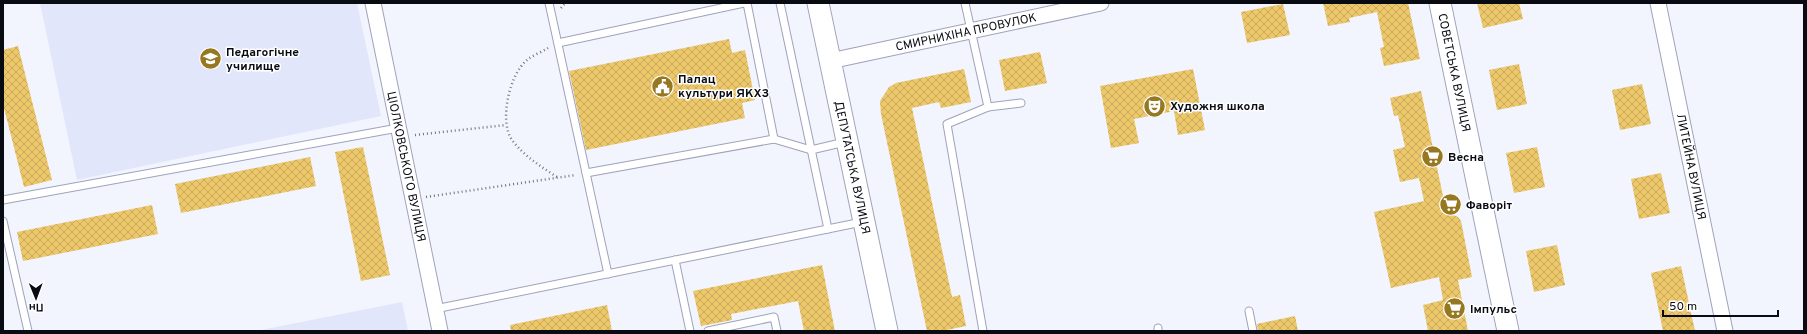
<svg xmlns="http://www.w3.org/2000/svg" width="1807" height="334" viewBox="0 0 1807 334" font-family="Overpass,sans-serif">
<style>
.built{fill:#e2e6fa}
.building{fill:url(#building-cross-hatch)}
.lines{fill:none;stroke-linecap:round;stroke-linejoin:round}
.lane-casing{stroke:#9ea3bb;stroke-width:9}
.street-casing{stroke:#9ea3bb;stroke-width:17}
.secondary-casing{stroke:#9ea3bb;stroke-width:23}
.path{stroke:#73757e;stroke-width:2.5;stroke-dasharray:1 3;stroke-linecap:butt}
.lane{stroke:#fff;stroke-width:7}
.street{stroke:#fff;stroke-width:15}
.secondary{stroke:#fff;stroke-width:21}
.labels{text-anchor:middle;stroke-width:3;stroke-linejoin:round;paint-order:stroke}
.street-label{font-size:12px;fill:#090b13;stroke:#fff}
.poi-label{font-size:12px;font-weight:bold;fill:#090b13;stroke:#fff;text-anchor:start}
</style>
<defs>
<pattern id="building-cross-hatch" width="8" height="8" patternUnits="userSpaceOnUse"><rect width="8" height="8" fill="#edc86b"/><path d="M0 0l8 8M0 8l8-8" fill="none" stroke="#caaa5c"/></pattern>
</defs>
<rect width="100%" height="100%" fill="#f2f4fe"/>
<g class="built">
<polygon points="40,3 357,3 381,116 77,180"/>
<polygon points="402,302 408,331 256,331"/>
</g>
<g class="building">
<polygon points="1323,3 1408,3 1420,59 1384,66 1380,48 1384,47 1377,12 1349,18 1350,22 1328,26"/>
<polygon points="1477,3 1519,3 1523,19 1483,28"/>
<polygon points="1283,4 1290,35 1247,43 1241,12"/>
<polygon points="729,39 732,53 745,50 755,100 742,103 745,118 586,150 569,71"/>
<polygon points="18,46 52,180 24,187 3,104 3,50"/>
<polygon points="1040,52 1047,83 1005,91 999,60"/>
<polygon points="1519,64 1527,104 1497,110 1489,70"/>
<polygon points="964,69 971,102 941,108 939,102 912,108 952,297 960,295 966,326 942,331 927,331 881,114 880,101 889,87 896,83"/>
<polygon points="1193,69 1205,130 1178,135 1174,111 1134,119 1139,143 1111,148 1100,86"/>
<polygon points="1642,84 1651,124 1620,130 1612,90"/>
<polygon points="1421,91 1443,196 1449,195 1453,215 1458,217 1461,221 1472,277 1458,280 1468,331 1428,331 1423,305 1443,300 1439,277 1391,288 1374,212 1424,201 1419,178 1400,182 1393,150 1405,147 1398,115 1394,116 1390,98"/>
<polygon points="363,147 390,275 361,281 335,152"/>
<polygon points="1537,147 1545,187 1514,193 1506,153"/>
<polygon points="310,157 316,186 181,213 175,184"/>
<polygon points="1661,173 1670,213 1639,219 1631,179"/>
<polygon points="152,205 158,234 23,261 17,232"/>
<polygon points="1557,245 1565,285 1534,292 1526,251"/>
<polygon points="822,265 835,331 804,331 798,301 731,314 732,320 701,326 693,291"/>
<polygon points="1681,266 1695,331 1663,331 1651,273"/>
<polygon points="607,305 612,331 511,331 510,325"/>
<polygon points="1295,316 1298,331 1258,331 1257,324"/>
</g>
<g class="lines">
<defs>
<g id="lane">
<polyline points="549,3 608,274"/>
<polyline points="747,3 774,139"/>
<polyline points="780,3 828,229"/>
<polyline points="965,3 988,107"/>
<polyline points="558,43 744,3"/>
<polyline points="586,173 774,139 811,150 845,142"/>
<polyline points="3,200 398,128"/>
<polyline points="3,221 28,331"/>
<polyline points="675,260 690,331"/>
<polyline points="435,309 862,222"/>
<polyline points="1249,311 1253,331"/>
<polyline points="1158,328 1158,331"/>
<polyline points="708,331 774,317 777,331"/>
<polyline points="983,331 947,124 988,107 1021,103"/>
</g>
<g id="street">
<path id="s1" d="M373,3l67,328"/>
<path id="s2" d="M1658,3l67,328"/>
<path id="s3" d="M830,61l271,-58"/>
</g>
<g id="secondary">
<path id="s4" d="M818,3l69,328"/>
<path id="s5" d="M1440,3l68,328"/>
</g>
</defs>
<use href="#lane" class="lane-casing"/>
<use href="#street" class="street-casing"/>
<use href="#secondary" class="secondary-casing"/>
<g class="path">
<polyline points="561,8 565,3"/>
<path d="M548,48c-6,4 -15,7 -21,12 -18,15 -28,61 -15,80 12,16 28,26 45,37"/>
<polyline points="415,135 506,125"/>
<polyline points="426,197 576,175"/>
</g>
<use href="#lane" class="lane"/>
<use href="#street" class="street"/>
<use href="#secondary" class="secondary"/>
</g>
<defs>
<symbol id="university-disc" viewBox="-11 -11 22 22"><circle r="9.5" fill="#967820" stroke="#fff"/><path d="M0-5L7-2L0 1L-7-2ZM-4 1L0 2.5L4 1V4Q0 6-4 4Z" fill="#fff"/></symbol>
<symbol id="civic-disc" viewBox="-11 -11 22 22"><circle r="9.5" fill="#967820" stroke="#fff"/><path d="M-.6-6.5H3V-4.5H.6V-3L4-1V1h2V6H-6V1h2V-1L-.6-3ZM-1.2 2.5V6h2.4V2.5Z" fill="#fff"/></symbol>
<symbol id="theatre-disc" viewBox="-11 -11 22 22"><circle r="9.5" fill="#967820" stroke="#fff"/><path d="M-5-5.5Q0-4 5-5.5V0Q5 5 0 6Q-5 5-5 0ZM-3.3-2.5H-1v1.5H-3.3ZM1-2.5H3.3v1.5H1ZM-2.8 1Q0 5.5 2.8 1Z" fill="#fff"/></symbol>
<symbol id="supermarket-disc" viewBox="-11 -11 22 22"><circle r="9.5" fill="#967820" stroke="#fff"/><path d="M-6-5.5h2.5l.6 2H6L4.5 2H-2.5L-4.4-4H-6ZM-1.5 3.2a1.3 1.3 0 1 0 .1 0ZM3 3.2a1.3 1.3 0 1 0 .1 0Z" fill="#fff"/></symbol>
</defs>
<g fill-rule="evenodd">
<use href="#university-disc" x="198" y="46" width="25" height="25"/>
<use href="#civic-disc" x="650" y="74" width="25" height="25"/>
<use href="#theatre-disc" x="1142" y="94" width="25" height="25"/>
<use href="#supermarket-disc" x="1420" y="144" width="25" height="25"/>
<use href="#supermarket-disc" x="1438" y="192" width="25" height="25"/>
<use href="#supermarket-disc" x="1442" y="296" width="25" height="25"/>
</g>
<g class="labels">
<g class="street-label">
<text dy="4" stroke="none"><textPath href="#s3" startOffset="139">СМИРНИХІНА ПРОВУЛОК</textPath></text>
<text dy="4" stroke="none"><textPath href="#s5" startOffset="71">СОВЕТСЬКА ВУЛИЦЯ</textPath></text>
<text dy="4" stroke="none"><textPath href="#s1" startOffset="167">ЦІОЛКОВСЬКОГО ВУЛИЦЯ</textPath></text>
<text dy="4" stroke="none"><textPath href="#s4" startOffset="168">ДЕПУТАТСЬКА ВУЛИЦЯ</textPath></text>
<text dy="4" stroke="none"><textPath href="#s2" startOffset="167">ЛИТЕЙНА ВУЛИЦЯ</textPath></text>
</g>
<g class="poi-label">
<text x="226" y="56">Педагогічне<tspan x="226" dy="14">училище</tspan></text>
<text x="678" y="83">Палац<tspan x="678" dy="14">культури ЯКХЗ</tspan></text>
<text x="1170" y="110">Художня школа</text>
<text x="1448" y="161">Весна</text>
<text x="1466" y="209">Фаворіт</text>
<text x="1470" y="313">Імпульс</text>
</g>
</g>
<rect width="1807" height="334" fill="none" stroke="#090b13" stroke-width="8"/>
<g transform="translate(36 298) rotate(179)" stroke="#ffffff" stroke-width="3" paint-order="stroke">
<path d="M0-3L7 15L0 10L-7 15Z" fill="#090b13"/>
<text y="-6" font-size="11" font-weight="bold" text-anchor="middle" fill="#090b13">Пн</text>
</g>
<path d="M1663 310v6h115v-6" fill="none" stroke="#090b13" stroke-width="2"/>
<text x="1669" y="310" font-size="12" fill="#090b13" stroke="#ffffff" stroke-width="3" paint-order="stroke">50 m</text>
</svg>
